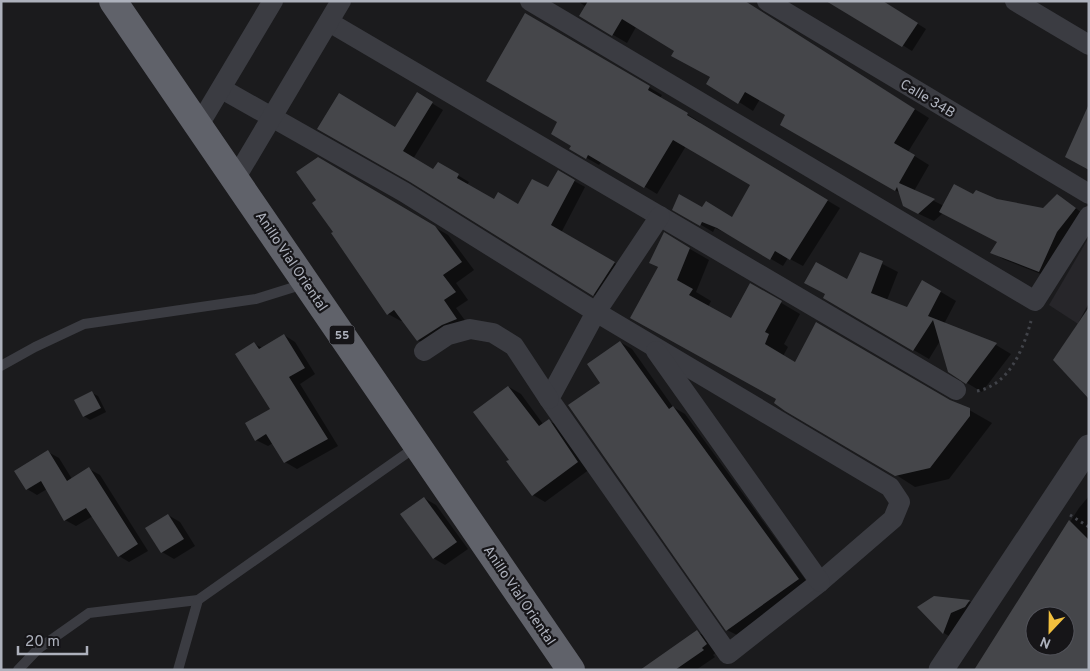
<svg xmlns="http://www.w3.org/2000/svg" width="1090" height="671" viewBox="0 0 1090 671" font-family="Overpass,sans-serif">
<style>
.built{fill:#27262a}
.shadow{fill:#0007;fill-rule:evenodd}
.building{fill:#45464a;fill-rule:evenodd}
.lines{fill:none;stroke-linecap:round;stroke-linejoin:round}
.path{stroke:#414349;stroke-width:3;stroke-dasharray:2.5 4;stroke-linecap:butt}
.service{stroke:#3b3c42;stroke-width:10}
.minor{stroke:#3b3c42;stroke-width:20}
.tertiary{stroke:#3b3c42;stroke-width:25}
.trunk{stroke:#60626a;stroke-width:28}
.labels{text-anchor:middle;stroke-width:4.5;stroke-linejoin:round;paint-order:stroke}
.shield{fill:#161518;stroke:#80828b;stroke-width:1}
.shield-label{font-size:12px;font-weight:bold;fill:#adb1bc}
.street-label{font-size:14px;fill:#adb1bc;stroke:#161518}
</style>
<rect width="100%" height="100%" fill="#1b1b1d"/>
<polygon class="built" points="1089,237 1089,331 1049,305"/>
<g class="shadow">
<polygon points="578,1 741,1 929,118 908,152 929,165 914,191 944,206 973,195 1043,209 1069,203 1086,216 1051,278 1003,259 992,252 998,242 943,213 934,221 919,214 904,206 900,193 782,124 787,115 760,99 753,111 739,102 711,77 676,50 636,27 627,43 581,16 586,7"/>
<polygon points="832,1 881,1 926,29 912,51"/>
<polygon points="526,14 662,95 660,98 700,122 699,124 840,208 803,266 788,258 783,266 730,235 715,228 713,232 674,209 703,209 732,218 752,185 686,146 657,194 602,161 599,165 571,149 573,145 559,122"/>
<polygon points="417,94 443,110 413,159 434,171 439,164 469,182 467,185 494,201 518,206 549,189 558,172 585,187 561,233 625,269 604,301 413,182 319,129 396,129"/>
<polygon points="318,158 448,235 474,270 456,283 468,300 456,308 469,326 431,348 418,340 403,320 401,321 388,314 335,232 318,201"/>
<polygon points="664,234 709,260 696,292 711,301 708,307 731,320 751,285 800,314 784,344 788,347 783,356 796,364 957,403 992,423 949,479 915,487 778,399 659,268 650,263"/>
<polygon points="861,253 898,272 887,300 908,309 941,292 956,301 944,324 996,345 1011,354 982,392 967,383 940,341 929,359 825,298 848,281"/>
<polygon points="1089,303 1089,397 1075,329"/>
<polygon points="284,335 295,342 315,374 300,384 338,446 297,469 285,462 273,443 268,446 256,440 272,409 254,344 263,348"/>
<polygon points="620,342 632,349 673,407 685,414 810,586 739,636 727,630 602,383"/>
<polygon points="509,387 521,394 543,424 549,421 561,427 590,469 545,502 533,495 511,460"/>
<polygon points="92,393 98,396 106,412 90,420 84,416"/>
<polygon points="48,452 59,458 72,479 89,469 100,475 148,551 129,562 119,556 93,516 76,526 65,520 47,489 37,495 27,489"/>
<path d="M1089,496v174h-114l104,-162zM1035,616h30v30h-30z"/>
<polygon points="424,498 436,505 468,549 445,565 433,558"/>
<polygon points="168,515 180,522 195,546 174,559 162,552 147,528"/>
<polygon points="934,597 970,602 981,608 955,640 944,633 919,607"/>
<polygon points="697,632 709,638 718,651 713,655 715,657 696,670 642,670"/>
</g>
<g class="building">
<polygon points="588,1 745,1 915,109 894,143 915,155 899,183 935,199 918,214 903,206 897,187 895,191 780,125 785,115 745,92 738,104 706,84 710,77 671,56 674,51 622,19 612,36 579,16"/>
<polygon points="826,1 883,1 918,23 902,47"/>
<polygon points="525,13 650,86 648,90 688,113 687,115 828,200 790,260 775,251 770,260 717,228 702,222 700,226 672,210 679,194 702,207 706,201 732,217 750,185 673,140 644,188 588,155 586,159 569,149 571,146 551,134 557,122 486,81"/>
<polygon points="417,92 433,102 403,151 433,169 438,162 459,174 457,178 494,199 498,192 518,204 532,179 548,187 558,170 575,180 551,225 615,262 593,296 410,182 317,129 339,93 395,127"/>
<polygon points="1089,104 1089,170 1065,157"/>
<polygon points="318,157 435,226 462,262 443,275 456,292 444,300 457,319 442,325 417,341 394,310 387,315 331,233 333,232 312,203 316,200 296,172"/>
<polygon points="954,184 973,194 976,190 997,199 1043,208 1057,194 1076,208 1057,232 1039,272 990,253 997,242 939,212"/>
<polygon points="664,232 690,248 677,280 693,289 689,295 731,318 750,283 782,301 765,332 769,334 765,344 795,362 816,322 950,400 970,408 970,416 930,468 895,476 785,411 774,403 776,399 630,318 658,267 649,263"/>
<polygon points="860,252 883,261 871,293 907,307 922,280 941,291 928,316 997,343 966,384 948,372 933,320 913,351 823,298 825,294 804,283 816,262 847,279"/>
<polygon points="1089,307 1089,399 1053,360"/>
<polygon points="284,334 305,368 289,377 328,439 284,463 266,434 255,441 245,423 270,409 235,354 254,342 259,349"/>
<polygon points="620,341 669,409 673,406 799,579 726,631 568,405 600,383 587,364"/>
<polygon points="508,386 539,426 549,419 578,462 532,496 506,461 509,460 473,412"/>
<polygon points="92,391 101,408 83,417 74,400"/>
<polygon points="48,450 67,481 89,467 138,544 118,557 86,508 64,521 41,481 26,490 14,471"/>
<polygon points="424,497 457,542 433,559 400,514"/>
<polygon points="168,514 184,539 161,553 145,528"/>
<path d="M1069,520l20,20v130h-115zM1035,616h30v30h-30z"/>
<polygon points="934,596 970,600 965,607 951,613 943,634 917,607"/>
<polygon points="697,630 707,644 702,648 704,650 675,670 640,670"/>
</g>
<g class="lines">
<g class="path">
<path d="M977,391c32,-6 46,-41 54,-70"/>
<polyline points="1070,515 1089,527"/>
</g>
<g class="service">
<polyline points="1,366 35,347 84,324 256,299 304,284"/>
<polyline points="18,670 38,649 89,613 198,600 417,446"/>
<polyline points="178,670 198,600"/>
</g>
<g class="minor">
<polyline points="530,1 1035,301 1089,216"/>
<polyline points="767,1 1089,194"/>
<polyline points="1015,1 1089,45"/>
<polyline points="329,22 956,390"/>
<polyline points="222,89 404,192 596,312 890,487 900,502 893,519 820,582 728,654 549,399 596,312 660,216"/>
<polyline points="199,125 273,1"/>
<polyline points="235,179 341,1"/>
<polyline points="424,351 448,335 470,329 493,333 514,346 549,399"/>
<polyline points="656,351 820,582"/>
</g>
<polyline class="tertiary" points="941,670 1089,447"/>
<polyline class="trunk" points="113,1 571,670"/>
</g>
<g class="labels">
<rect class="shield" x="329.5" y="325.5" width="25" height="19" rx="4"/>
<g class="shield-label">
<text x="342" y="339">55</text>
</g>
<g class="street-label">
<text transform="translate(928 98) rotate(31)" y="5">Calle 34B</text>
<text transform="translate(292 261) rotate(56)" y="5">Anillo Vial Oriental</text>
<text transform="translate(520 595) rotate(56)" y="5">Anillo Vial Oriental</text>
</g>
</g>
<rect width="1090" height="671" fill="none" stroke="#adb1bc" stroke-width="5"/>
<g transform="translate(1050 631) rotate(202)"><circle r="24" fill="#161518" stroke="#52535a"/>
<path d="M0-4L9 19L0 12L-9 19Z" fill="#f2c03e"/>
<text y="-8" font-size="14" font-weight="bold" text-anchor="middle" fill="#adb1bc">N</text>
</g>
<path d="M18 646v8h69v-8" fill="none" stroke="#adb1bc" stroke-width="2.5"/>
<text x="25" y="646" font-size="15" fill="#adb1bc" stroke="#161518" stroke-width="4" paint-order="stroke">20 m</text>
</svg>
